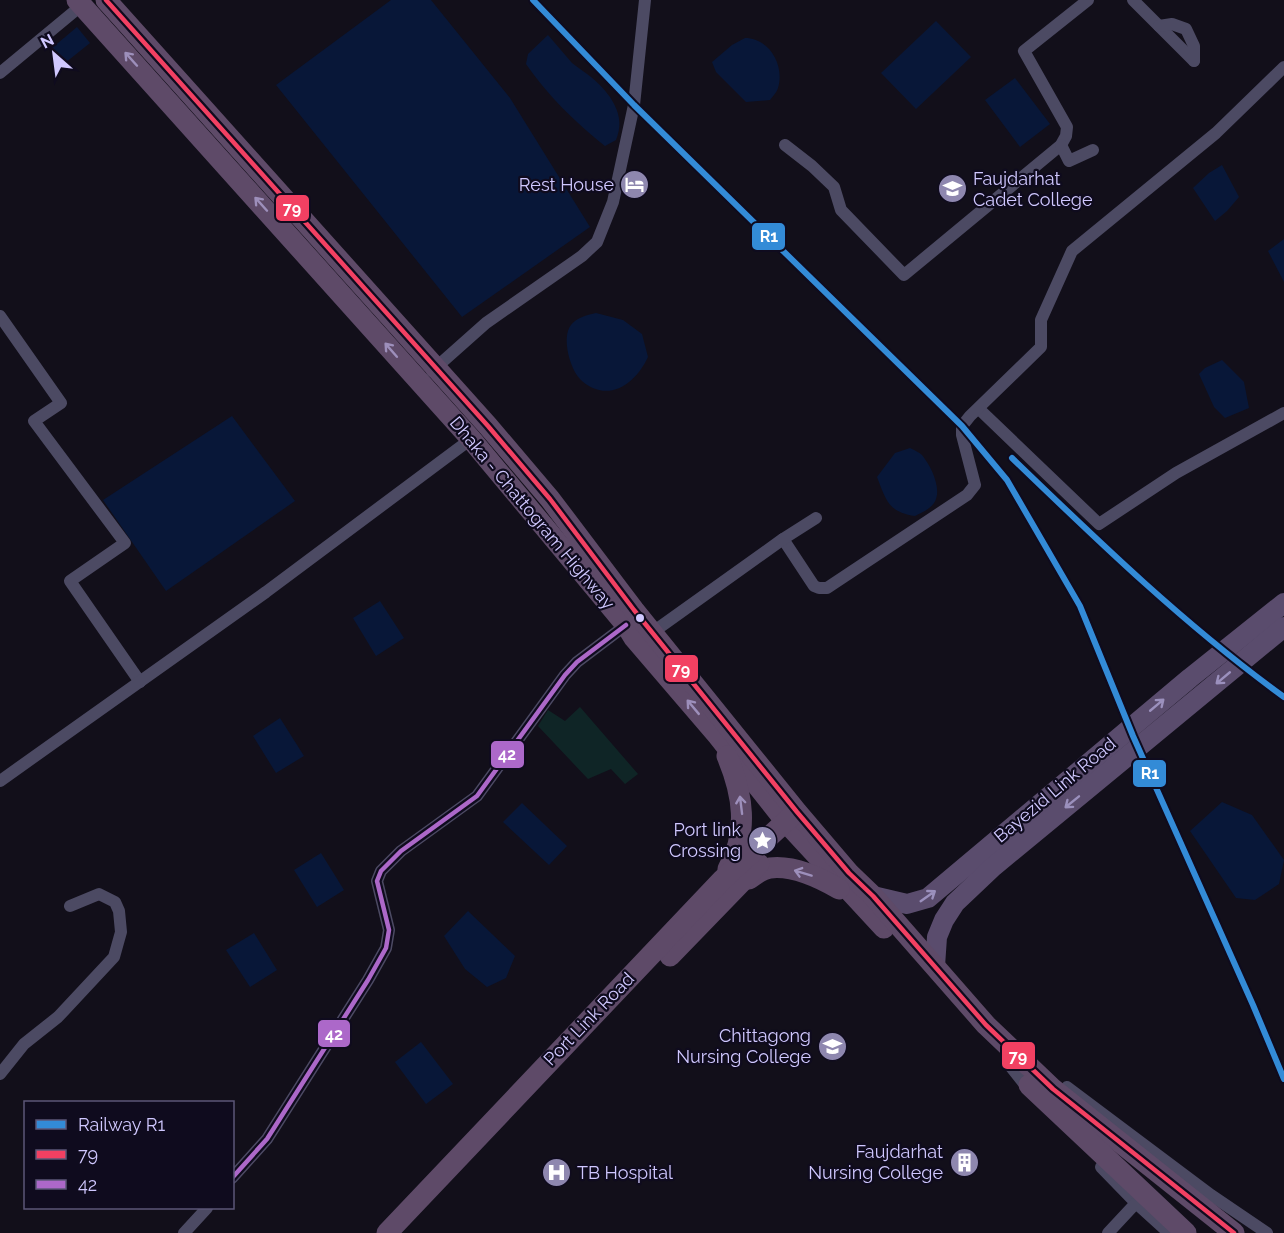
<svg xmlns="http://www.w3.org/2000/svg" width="1284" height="1233" viewBox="0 0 1284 1233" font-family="Raleway,sans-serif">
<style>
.green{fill:#0f2526}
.water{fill:#081738}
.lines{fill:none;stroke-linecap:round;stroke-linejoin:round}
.minor{stroke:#4c4a63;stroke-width:12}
.primary{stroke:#5a4c6d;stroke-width:20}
.trunk{stroke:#5e4a68;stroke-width:21}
.bus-1-casing{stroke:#0f0b1e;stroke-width:9}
.bus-2-casing{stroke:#0f0b1e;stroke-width:9}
.bus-1{stroke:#f24062;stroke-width:4.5}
.bus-2{stroke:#ac68c9;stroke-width:4.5}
.rail-1-casing{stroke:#0f0b1e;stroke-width:10}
.rail-1{stroke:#338bd7;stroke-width:6}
.oneway{stroke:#9d8fbb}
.oneway2{stroke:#9b90bd}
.bus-dot{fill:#d0c8ff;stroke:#0f0b1e;stroke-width:2}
.labels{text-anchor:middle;stroke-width:4.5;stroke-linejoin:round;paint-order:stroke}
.poi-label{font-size:18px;fill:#d0c8ff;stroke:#0f0b1e;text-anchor:end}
.street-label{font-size:18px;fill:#d0c8ff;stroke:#0f0b1e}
.line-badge{stroke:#0f0b1e;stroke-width:2}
.badge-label{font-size:16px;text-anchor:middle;font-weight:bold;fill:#fff}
</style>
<rect width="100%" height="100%" fill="#120f1a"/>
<polygon class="green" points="580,707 638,774 625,784 611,769 588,779 538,726 548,710 565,721"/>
<g class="water">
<polygon points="391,0 431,0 510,98 590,227 462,317 276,85"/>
<polygon points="936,21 971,57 916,109 881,73"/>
<polygon points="77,27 90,43 65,63 52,48"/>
<path d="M548,35c8,9 16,19 24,28 6,5 13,9 19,14 19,16 36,38 25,63l-11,6c-32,-26 -55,-48 -79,-82l2,-10z"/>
<path d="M745,38c24,0 40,27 33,50 -1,4 -5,8 -8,12l-24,2 -30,-30 -4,-10 20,-17z"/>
<polygon points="1015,78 1050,124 1020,147 985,100"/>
<polygon points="1222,165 1239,197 1227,211 1215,221 1193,188 1209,173"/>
<polygon points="1284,239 1284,282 1268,251"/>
<path d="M596,313l27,7 19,14 6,23c-12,26 -39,47 -66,24 -12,-10 -21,-44 -11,-56 6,-8 17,-10 25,-12z"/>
<polygon points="1222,360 1244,382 1249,408 1225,418 1214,407 1199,374 1205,368"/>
<polygon points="232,416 295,501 166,591 103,500"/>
<path d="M910,448c4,2 9,4 12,7 9,11 21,35 12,48 -4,6 -13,10 -19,13 -27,-4 -29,-16 -38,-39l18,-24z"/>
<polygon points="380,601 404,638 376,656 353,618"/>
<polygon points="280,718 304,756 276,773 253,736"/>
<polygon points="1222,802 1252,815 1284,860 1279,884 1255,900 1236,898 1190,831"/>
<polygon points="522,803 567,846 549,865 503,822"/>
<polygon points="321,853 344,890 317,907 294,870"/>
<polygon points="468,911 515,956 506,978 487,987 465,969 444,936"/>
<polygon points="254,933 277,970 250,987 226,950"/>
<polygon points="421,1042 453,1084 426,1104 395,1062"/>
</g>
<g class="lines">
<g class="minor">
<polyline points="1133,0 1194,61"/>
<polyline points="1159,26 1172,24 1186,29 1194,46 1194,61"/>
<polyline points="0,73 82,5"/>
<polyline points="785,145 812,166 834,187 841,210 904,275 1061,145 1066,136 1067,127 1024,51 1088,0"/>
<polyline points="1061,145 1069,161 1093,150"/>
<polyline points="0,316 61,403 34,421 125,543 70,581 140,682"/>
<polyline points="432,371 486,323 582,256 597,242 613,202 634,105 645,0"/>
<polyline points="979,409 1099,524 1176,473 1284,413"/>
<polyline points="783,539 814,586 819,588 827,588 967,495 975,485 962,435 962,426 970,416 1041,347 1041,320 1072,251 1216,133 1284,67"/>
<polyline points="653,632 783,539 816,518"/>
<polyline points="0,781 266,592 471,439"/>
<polyline points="1011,1067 1030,1091"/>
<polyline points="0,1074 24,1044 58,1017 114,957 121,932 119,911 115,902 99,894 70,906"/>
<polyline points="1067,1087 1211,1195 1267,1233"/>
<polyline points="1101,1167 1136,1203 1169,1233"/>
<polyline points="232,1178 267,1139 368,980 386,948 389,930 377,881 381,871 401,851 477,796 565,675 577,662 626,625"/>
<polyline points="184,1233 207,1208"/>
<polyline points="1108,1233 1136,1203"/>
</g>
<g class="primary">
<polyline points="873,896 907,904 928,898 1190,678 1284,603"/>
<polyline points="935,966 937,937 944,920 955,903 993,867 1284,627"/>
</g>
<g class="trunk">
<polyline points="77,0 471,439 626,625 634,638 718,736 786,822 884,928"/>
<polyline points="106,0 488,426 550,499 634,610 797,812 849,873 873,896 986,1025 1053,1089 1234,1233"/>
<path d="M727,756c16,38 22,76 1,113"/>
<path d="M749,879c6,-4 13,-10 21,-11 24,-3 50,10 69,21"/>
<polyline points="670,956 759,864"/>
<polyline points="1029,1085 1186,1233"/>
<polyline points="387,1233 722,880 796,812"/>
</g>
<defs>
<polyline id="bus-1" points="106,0 488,426 550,499 634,610 797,812 849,873 873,896 986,1025 1053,1089 1234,1233"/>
<polyline id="bus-2" points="232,1178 267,1139 368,980 386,948 389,930 377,881 381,871 401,851 477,796 565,675 577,662 626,625"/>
</defs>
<use href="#bus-1" class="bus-1-casing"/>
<use href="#bus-2" class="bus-2-casing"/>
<use href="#bus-1" class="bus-1"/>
<use href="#bus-2" class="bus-2"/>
<defs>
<g id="rail-1">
<polyline points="533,0 634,105 962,426 1007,480 1080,606 1133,736 1253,1005 1284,1079"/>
<path d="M1012,458c87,84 174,168 272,239"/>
</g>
</defs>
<use href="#rail-1" class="rail-1-casing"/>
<use href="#rail-1" class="rail-1"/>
</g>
<defs><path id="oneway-shaft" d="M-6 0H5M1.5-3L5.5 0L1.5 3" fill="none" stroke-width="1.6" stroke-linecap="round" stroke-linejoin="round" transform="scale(1.5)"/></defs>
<g class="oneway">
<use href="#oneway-shaft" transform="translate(131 59) rotate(-132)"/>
<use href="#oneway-shaft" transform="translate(261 204) rotate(-132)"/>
<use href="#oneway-shaft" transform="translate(391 350) rotate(-131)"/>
<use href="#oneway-shaft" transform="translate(693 707) rotate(-130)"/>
<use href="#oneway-shaft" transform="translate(741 805) rotate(-97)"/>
<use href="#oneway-shaft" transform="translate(803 873) rotate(-163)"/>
</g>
<g class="oneway2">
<use href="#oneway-shaft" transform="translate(1223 678) rotate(140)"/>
<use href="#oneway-shaft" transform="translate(1157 705) rotate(-40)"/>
<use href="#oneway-shaft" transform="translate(1072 802) rotate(141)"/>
<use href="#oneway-shaft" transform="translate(928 896) rotate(-35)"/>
</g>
<defs>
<symbol id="hotel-disc" viewBox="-11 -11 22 22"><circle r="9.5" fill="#8e87af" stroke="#0f0b1e"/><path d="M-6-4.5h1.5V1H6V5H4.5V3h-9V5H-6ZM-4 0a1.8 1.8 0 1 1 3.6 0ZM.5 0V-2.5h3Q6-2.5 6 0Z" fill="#fff"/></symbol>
<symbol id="university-disc" viewBox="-11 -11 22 22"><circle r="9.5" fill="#8e87af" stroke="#0f0b1e"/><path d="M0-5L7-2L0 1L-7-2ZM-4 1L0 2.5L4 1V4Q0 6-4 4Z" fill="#fff"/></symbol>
<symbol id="sight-disc" viewBox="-11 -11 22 22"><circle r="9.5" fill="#8e87af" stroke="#0f0b1e"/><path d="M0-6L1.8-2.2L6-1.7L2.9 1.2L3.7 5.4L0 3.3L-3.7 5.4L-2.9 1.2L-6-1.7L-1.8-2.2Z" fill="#fff"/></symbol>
<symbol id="building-disc" viewBox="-11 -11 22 22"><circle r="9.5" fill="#8e87af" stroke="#0f0b1e"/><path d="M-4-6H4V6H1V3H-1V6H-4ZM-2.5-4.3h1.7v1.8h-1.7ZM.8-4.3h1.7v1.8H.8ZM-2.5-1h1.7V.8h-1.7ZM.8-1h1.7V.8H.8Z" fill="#fff"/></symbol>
<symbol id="hospital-disc" viewBox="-11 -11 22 22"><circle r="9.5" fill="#8e87af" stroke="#0f0b1e"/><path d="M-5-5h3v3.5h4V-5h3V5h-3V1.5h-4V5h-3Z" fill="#fff"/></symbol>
</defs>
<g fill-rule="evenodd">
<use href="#hotel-disc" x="618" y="168" width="33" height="33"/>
<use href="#university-disc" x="936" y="172" width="33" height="33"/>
<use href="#sight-disc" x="746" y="824" width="33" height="33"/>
<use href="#university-disc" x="816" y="1030" width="33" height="33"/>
<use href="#building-disc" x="948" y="1146" width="33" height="33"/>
<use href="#hospital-disc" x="540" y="1156" width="33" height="33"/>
</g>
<circle class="bus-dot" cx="640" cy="618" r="5"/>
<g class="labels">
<g class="poi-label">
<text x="973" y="185" text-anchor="start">Faujdarhat<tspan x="973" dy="21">Cadet College</tspan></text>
<text x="614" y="191">Rest House</text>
<text x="741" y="836">Port link<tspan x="741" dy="21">Crossing</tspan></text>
<text x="811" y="1042">Chittagong<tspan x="811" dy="21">Nursing College</tspan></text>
<text x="943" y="1158">Faujdarhat<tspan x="943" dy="21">Nursing College</tspan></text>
<text x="577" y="1179" text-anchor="start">TB Hospital</text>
</g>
<g class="street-label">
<text transform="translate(532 513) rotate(50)" y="6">Dhaka - Chattogram Highway</text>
<text transform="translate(1055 790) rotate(-40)" y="6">Bayezid Link Road</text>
<text transform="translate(589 1019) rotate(-46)" y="6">Port Link Road</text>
</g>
</g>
<g class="line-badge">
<rect x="275" y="194" width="35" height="28" rx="6" fill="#f24062"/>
<rect x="751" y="222" width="35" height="29" rx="6" fill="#338bd7"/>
<rect x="664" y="654" width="35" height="29" rx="6" fill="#f24062"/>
<rect x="490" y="740" width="35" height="29" rx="6" fill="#ac68c9"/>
<rect x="1132" y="759" width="35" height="29" rx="6" fill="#338bd7"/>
<rect x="317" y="1019" width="34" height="29" rx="6" fill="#ac68c9"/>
<rect x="1001" y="1041" width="35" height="29" rx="6" fill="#f24062"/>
</g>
<g class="badge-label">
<text x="292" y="214">79</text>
<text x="769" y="242">R1</text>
<text x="681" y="675">79</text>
<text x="507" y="760">42</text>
<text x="1150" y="779">R1</text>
<text x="334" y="1040">42</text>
<text x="1018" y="1062">79</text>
</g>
<rect x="24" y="1101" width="210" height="108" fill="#0f0b1e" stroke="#5c5778" stroke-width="1.5"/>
<rect x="36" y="1120" width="30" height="9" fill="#338bd7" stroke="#5c5778" stroke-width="1.5"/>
<text x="78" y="1131" font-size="18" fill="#d0c8ff">Railway R1</text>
<rect x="36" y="1150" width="30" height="9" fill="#f24062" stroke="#5c5778" stroke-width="1.5"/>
<text x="78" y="1161" font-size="18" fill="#d0c8ff">79</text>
<rect x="36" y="1180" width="30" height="9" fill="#ac68c9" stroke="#5c5778" stroke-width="1.5"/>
<text x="78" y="1191" font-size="18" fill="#d0c8ff">42</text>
<g transform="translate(54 54) rotate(332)" stroke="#0f0b1e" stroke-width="4.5" paint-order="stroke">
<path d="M0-4.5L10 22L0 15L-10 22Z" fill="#d0c8ff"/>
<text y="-9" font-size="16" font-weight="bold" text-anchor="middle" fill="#d0c8ff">N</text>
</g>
</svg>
